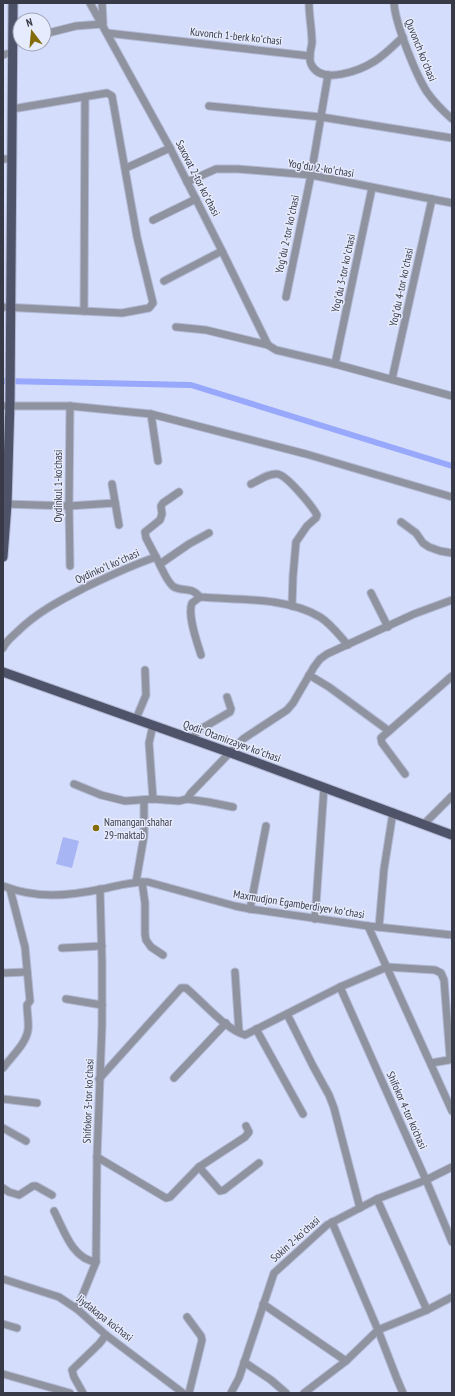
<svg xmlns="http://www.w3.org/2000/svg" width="455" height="1396" viewBox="0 0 455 1396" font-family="'PT Sans Narrow',sans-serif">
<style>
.green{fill:#a7b5f5}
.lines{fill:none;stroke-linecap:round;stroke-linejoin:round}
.canal{stroke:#97a8fd;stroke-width:6}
.minor-casing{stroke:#b2b9d4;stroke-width:9}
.major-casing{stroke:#b2b9d4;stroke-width:11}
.minor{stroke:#8f929f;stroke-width:7}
.major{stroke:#4e536a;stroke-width:9}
.poi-dot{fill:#836c08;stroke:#e6ebfe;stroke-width:1.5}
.labels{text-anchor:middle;stroke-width:3;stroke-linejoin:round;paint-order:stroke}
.street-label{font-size:11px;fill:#383b47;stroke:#e6ebfe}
.poi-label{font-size:11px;fill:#383b47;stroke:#e6ebfe;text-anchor:start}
</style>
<rect width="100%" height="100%" fill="#d5ddfc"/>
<polygon class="green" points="63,837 79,841 72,868 56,864"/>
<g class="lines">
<polyline class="canal" points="3,381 191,385 452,466"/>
<defs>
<g id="minor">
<polyline points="90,3 170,148 222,251 268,345"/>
<polyline points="102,3 103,22"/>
<path d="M309,3c0,13 3,27 3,40 -1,7 -4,14 -1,21 10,22 50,6 64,-3 11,-7 19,-16 28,-24"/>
<path d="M394,3c1,20 22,72 33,89 7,10 16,19 25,27"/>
<polyline points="107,33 310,56"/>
<polyline points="44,34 76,26 103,24"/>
<polyline points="3,55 13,52"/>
<polyline points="209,106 321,117 452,138"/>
<polyline points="3,159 11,159"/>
<polyline points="126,168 170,148"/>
<polyline points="187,182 216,169 238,169 311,175 452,203"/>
<polyline points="153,220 196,199"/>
<polyline points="164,281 222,251"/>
<polyline points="286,297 311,175 328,75"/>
<polyline points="3,307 122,313 149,308 153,303 137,237 112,96 107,93 12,109"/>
<polyline points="84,311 85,97"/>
<polyline points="176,327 206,330 268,345 276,350 335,364 452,396"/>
<polyline points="335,364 372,188"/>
<polyline points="392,379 432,199"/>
<polyline points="3,406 70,406 151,414 306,454 452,497"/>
<polyline points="70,406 69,506 70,566"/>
<polyline points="151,414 158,461"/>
<polyline points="112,484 119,525"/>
<path d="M251,484c7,-3 17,-11 26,-10 9,0 35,32 40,41l-1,3 -9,8 -11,16 -3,34 -1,30"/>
<polyline points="3,504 69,506 115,503"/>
<polyline points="401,522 416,533 423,543 429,547 440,551 452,553"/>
<polyline points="156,557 146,538 145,532 160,520 162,514 161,506 163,503 179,492"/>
<polyline points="160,564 189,544 209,533"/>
<polyline points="371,593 388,627"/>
<path d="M200,597l-8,6c-5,12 5,39 9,52"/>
<path d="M3,648c3,-7 9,-11 14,-16 20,-20 44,-32 69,-45 23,-11 46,-22 70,-30 4,7 11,26 18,30 9,5 17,-1 26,10 38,3 86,0 120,20 11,7 19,18 28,28"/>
<polyline points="309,675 329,687 389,731"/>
<polyline points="136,719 146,695 145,670"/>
<polyline points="153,725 149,743 153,799"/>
<polyline points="192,739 199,730 230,712 231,709 227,697"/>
<polyline points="405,774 382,743 381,738 452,676"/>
<polyline points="74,784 101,795 125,801 153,799 179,801 187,799 208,802 233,807"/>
<polyline points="187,799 191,793 243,739 287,710 293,703 314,667 320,659 327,654 414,614 452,600"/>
<polyline points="424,824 452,796"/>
<polyline points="136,882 144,836 144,800"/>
<polyline points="142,882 145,903 145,934 146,940 151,947 163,955"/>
<path d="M3,886c34,13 65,10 99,3 15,-3 30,-8 46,-7l87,24 15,3 118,17 84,9"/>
<polyline points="250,909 266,826"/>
<polyline points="315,919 324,787"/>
<polyline points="368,926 452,1111"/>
<polyline points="379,927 384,869 393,812"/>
<polyline points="62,948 102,946"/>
<polyline points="235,972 239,1032"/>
<polyline points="3,973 27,972"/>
<polyline points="340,987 426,1180 452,1242"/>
<polyline points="66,999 102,1005"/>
<polyline points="287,1014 313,1066 329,1095 334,1108 360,1208"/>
<polyline points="256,1029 303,1114"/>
<path d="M3,1068c8,-11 23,-24 25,-38 1,-8 -1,-17 -1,-25l3,-4 -5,-54 -15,-58"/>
<polyline points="174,1078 226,1023"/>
<path d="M99,1079l82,-91h5c16,13 39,41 59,47l95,-48 47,-20 48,3 6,3 3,7 6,77 -1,3 -18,3"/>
<polyline points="3,1099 37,1103"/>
<polyline points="3,1128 26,1141"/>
<polyline points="97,1157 166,1198 170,1197 199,1167 245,1137 249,1132 246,1126"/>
<polyline points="199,1167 220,1191 224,1190 259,1163"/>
<polyline points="3,1188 9,1192 19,1195 33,1186 36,1186 52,1195"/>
<polyline points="377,1199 427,1310"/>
<path d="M54,1211c10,19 18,48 42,51"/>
<polyline points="332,1222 378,1330 397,1379 403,1393"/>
<polyline points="3,1279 59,1297 77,1309 106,1335 183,1393"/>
<polyline points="263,1304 346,1361"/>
<polyline points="77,1309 96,1262 97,1157 102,1025 102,962 100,889"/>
<polyline points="187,1317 201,1336 202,1340 189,1393"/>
<polyline points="3,1324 17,1328"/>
<polyline points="244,1362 271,1380 286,1393"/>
<polyline points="3,1374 70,1393"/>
<polyline points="83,1393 74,1377 72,1370 99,1344 106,1335"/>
<polyline points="231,1393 239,1378 274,1273 327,1225 377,1199 426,1180 452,1167"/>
<polyline points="304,1393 346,1361 378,1330 427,1310 452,1297"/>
</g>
<g id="major">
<polyline points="3,557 7,504 10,401 13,3"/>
<polyline points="3,672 231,753 452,835"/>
</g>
</defs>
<use href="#minor" class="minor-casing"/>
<use href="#major" class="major-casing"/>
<use href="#minor" class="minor"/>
<use href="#major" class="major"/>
</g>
<circle class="poi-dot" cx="96" cy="828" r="4"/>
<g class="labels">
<g class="street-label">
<text transform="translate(236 36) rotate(6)" y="4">Kuvonch 1-berk koʻchasi</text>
<text transform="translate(421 50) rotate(68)" y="4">Quvonch koʻchasi</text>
<text transform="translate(321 168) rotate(9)" y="4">Yogʻdu 2-koʻchasi</text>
<text transform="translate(198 178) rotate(63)" y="4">Saxovat 2-tor koʻchasi</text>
<text transform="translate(287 234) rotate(-78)" y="4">Yogʻdu 2-tor koʻchasi</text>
<text transform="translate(343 273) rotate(-78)" y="4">Yogʻdu 3-tor koʻchasi</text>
<text transform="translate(401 287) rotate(-78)" y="4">Yogʻdu 4-tor koʻchasi</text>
<text transform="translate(58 486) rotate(-90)" y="4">Oydinkul 1-ko'chasi</text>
<text transform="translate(107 566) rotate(-24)" y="4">Oydinkoʻl koʻchasi</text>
<text transform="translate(232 741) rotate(20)" y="4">Qodir Otamirzayev koʻchasi</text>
<text transform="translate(299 904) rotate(9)" y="4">Maxmudjon Egamberdiyev koʻchasi</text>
<text transform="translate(88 1101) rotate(-88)" y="4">Shifokor 3-tor koʼchasi</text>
<text transform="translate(407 1110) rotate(66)" y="4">Shifokor 4-tor ko'chasi</text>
<text transform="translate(295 1239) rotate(-42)" y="4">Sokin 2-koʼchasi</text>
<text transform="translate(105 1318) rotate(38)" y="4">Jiydakapa ko'chasi</text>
</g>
<g class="poi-label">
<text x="104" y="826">Namangan shahar<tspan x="104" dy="13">29-maktab</tspan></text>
</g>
</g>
<rect width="455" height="1396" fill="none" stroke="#383b47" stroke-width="8"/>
<g transform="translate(32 32) rotate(344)"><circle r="19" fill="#e6ebfe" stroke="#a0a5b5"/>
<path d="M0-3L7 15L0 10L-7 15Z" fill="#836c08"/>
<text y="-6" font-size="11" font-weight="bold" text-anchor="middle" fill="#383b47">N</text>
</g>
</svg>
